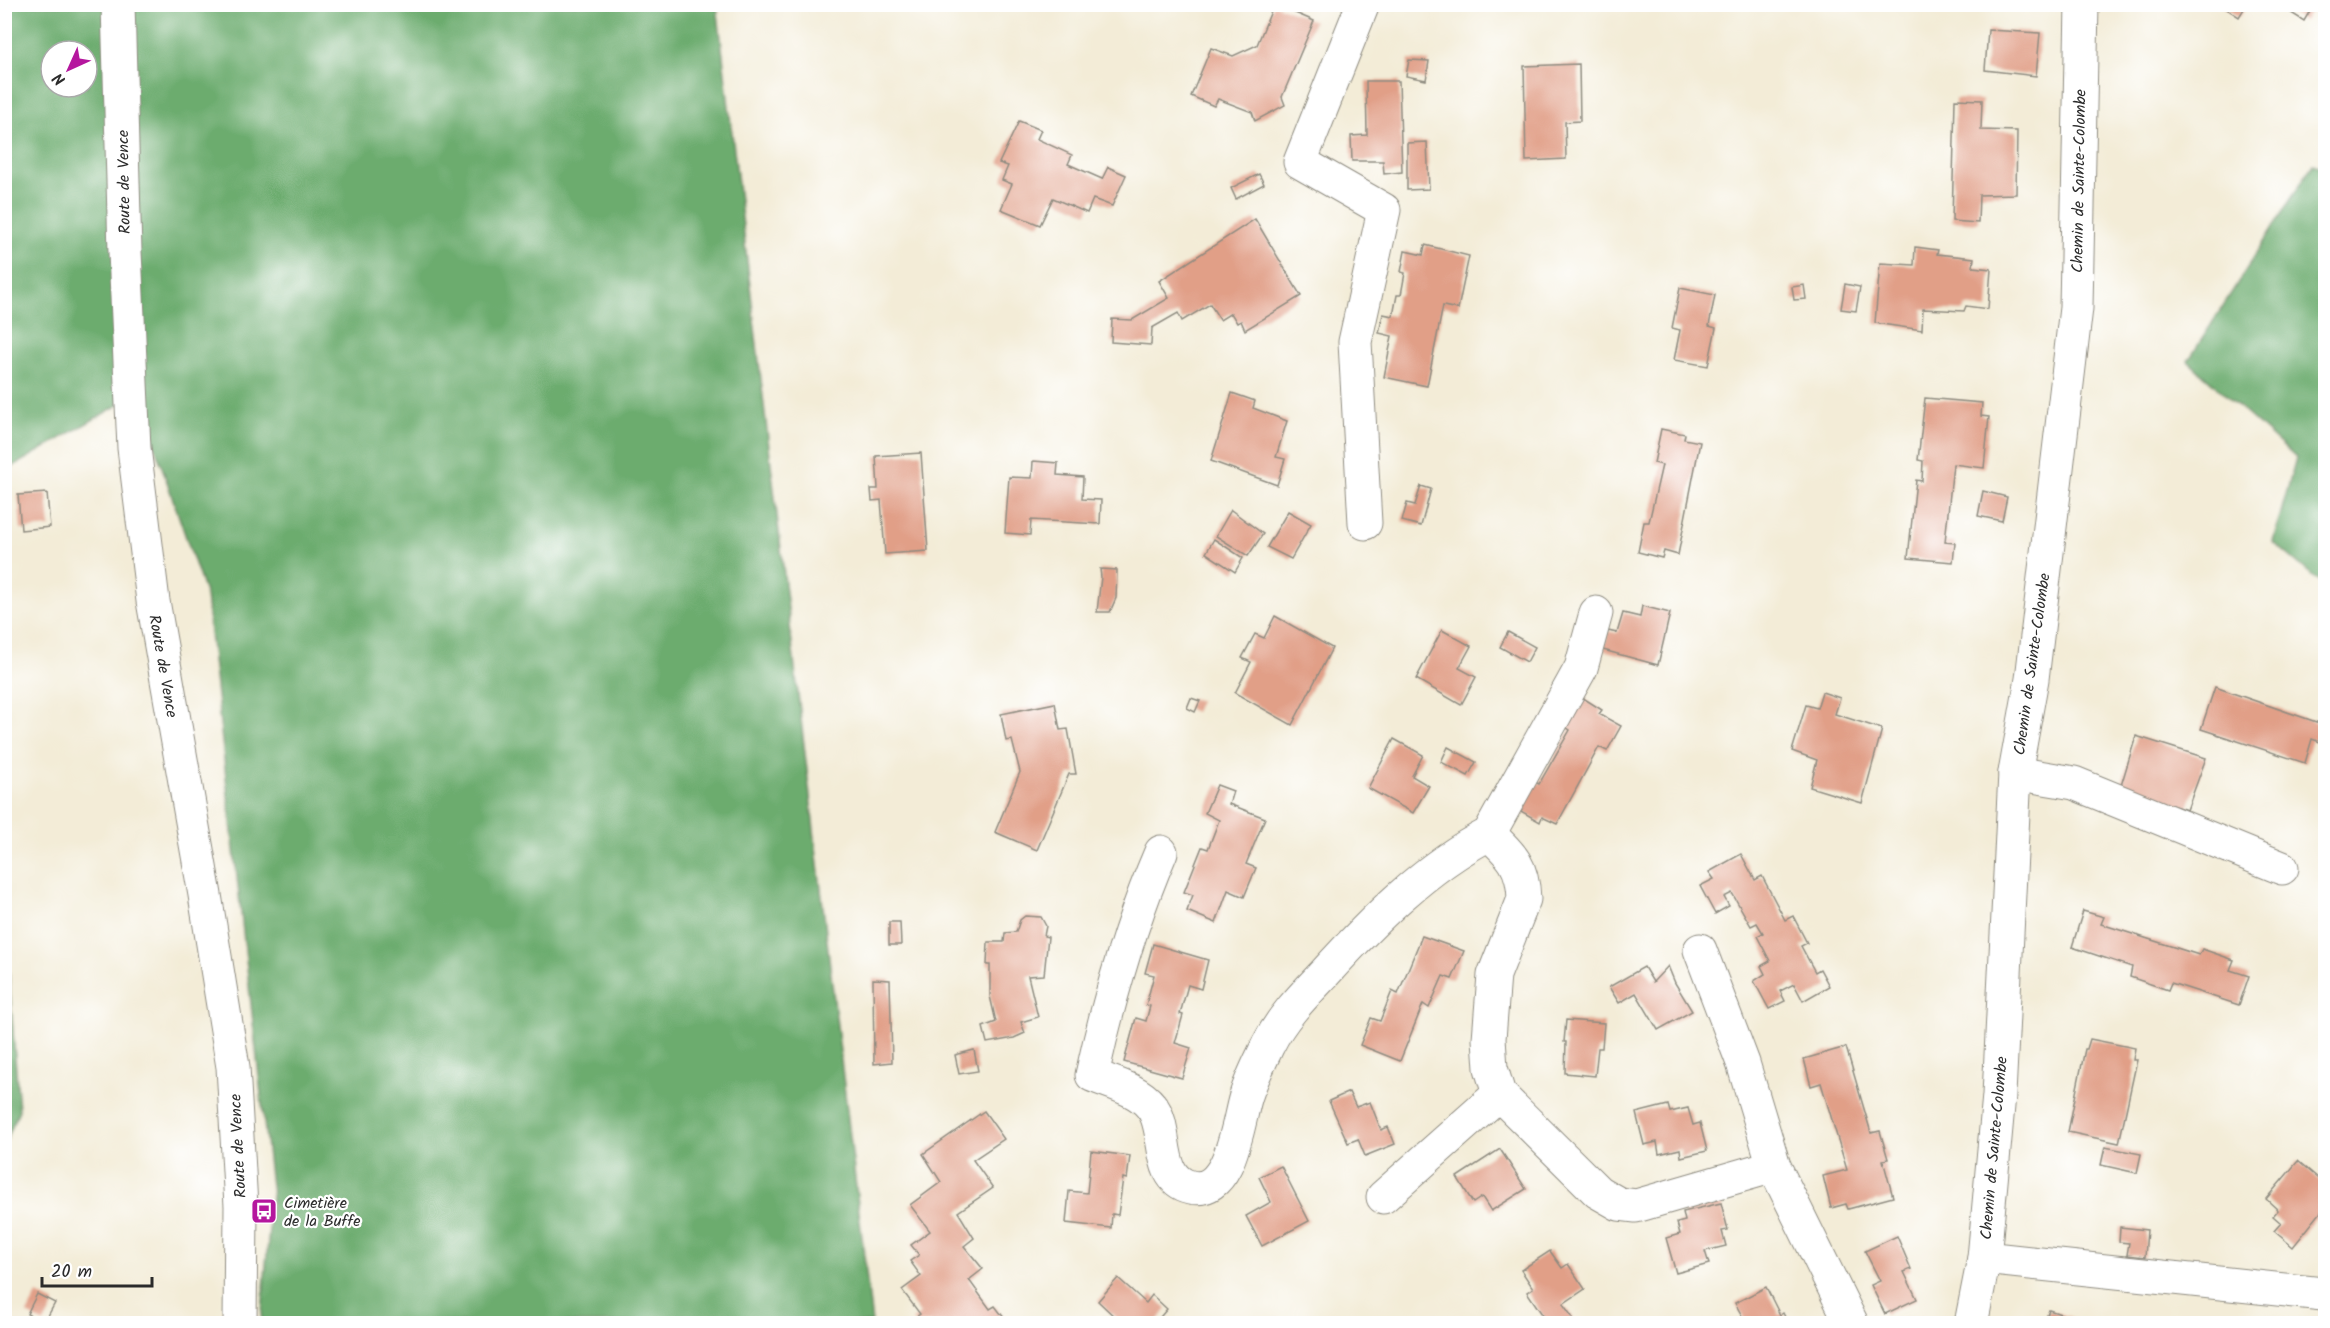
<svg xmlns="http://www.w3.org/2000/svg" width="2330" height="1328" viewBox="0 0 2330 1328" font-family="Kalam,sans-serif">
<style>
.forest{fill:#6cac6e;stroke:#4c6c4c;stroke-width:1.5;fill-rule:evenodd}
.building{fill:#e19f87}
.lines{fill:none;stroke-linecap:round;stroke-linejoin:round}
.minor-casing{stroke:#8f8c81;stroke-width:35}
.major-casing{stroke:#8f8c81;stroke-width:35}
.minor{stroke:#fff;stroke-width:33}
.major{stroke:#fff;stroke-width:33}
.labels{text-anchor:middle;stroke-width:4.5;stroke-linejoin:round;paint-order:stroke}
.street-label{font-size:16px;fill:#2b2b2b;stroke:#fff}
.poi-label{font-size:16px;fill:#2b2b2b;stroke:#fff;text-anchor:start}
</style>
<rect width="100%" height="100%" fill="#fff"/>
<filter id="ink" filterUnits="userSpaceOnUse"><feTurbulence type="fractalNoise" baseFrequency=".0167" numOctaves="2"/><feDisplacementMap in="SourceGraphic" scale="12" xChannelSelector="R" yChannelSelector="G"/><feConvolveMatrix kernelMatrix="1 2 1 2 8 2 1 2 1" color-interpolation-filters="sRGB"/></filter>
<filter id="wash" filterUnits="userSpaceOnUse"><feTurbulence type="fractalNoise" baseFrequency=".008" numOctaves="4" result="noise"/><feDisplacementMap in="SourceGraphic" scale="24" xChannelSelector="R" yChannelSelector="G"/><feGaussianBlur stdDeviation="1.35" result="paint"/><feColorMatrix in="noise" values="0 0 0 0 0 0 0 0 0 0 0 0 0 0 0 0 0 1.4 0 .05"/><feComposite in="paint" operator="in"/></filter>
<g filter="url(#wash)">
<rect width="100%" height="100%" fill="#f3ecd7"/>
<g class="forest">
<path d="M4,5h713l155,1318h-611l11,-128 -66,-599 -69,-202 -132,77zM51,51h36v36h-36z"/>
<polygon points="2313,164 2326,169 2325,586 2273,542 2296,458 2188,361"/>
<polygon points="5,927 19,1110 5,1144 4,1144"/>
</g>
<g id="blocks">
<g class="building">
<polygon points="1274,4 1314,21 1282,97 1285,105 1255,121 1252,112 1218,99 1214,106 1191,96 1211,48 1233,56 1257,45"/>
<polygon points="2219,4 2247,4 2239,17"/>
<polygon points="2277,4 2314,4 2304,21"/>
<polygon points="1988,30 2040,33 2036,76 1985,70"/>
<polygon points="1409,60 1429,61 1426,80 1406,76"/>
<polygon points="1579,64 1580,121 1565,122 1566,159 1526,161 1524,66"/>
<polygon points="1366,81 1399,81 1402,172 1384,174 1383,161 1352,161 1351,136 1367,135"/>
<polygon points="1955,99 1982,100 1981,130 2017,131 2016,194 1979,195 1978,223 1952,221"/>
<polygon points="1019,121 1041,130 1037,139 1072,155 1068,164 1102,179 1108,167 1126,175 1112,206 1093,199 1087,213 1053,198 1040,225 1001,209 1012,184 1002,180 1008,166 999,163"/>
<polygon points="1427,142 1429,189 1407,190 1407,143"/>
<polygon points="1259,174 1264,184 1236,199 1231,188"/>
<polygon points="1255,219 1301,296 1245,330 1241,321 1237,323 1231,313 1220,320 1210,304 1182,321 1178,313 1152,328 1151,345 1111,342 1112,319 1132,320 1169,298 1159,281"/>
<polygon points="1425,245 1469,256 1458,309 1443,306 1427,386 1384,377 1392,336 1379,333 1383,314 1393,316 1397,295 1401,295 1405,273 1401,272 1405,251 1423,255"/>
<polygon points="1915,247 1938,250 1937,254 1974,258 1973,267 1991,269 1988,309 1966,306 1964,311 1923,309 1922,330 1875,323 1880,263 1914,265"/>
<polygon points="1845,284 1860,287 1856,311 1841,309"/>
<polygon points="1804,285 1806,299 1794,300 1792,287"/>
<polygon points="1680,288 1715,295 1709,326 1716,328 1708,366 1674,360 1680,330 1672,328"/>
<polygon points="1232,393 1255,401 1253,408 1287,421 1276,457 1285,459 1277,485 1211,461"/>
<polygon points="1925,398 1982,403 1981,416 1989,417 1984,468 1953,464 1945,542 1955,543 1953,562 1908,558 1916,480 1922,481 1923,461 1918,460"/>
<polygon points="1661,429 1685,434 1684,439 1700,442 1678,555 1664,551 1662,558 1638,552 1644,522 1649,522 1662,465 1654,463"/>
<polygon points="921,453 928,551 885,554 881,500 872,501 871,489 878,489 876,456"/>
<polygon points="1033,461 1058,463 1057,475 1083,477 1082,499 1101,500 1100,524 1031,520 1030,535 1005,533 1009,477 1032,478"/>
<polygon points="1421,486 1431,489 1421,526 1402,521 1407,503 1415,505"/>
<polygon points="1983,491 2007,497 2002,521 1978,516"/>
<polygon points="47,493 50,527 21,530 18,495"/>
<polygon points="1231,510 1263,534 1248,556 1216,536"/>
<polygon points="1288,511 1311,524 1291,559 1267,547"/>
<polygon points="1214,539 1243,558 1235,572 1206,553"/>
<polygon points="1100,569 1117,570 1116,598 1110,612 1097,612 1101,577"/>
<polygon points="1642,606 1670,613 1658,665 1603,650 1608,631 1617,633 1623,613 1640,617"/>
<polygon points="1275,616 1332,648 1292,725 1235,693 1251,662 1242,658 1255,634 1264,638"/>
<polygon points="1442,630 1471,646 1459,668 1476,677 1461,705 1416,679"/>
<polygon points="1508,632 1535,647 1527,662 1500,647"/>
<polygon points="2215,687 2325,725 2320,742 2312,739 2305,763 2201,729"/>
<polygon points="1822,692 1840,698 1835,714 1882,729 1862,803 1810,787 1817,760 1792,751 1806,705 1817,708"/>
<polygon points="1580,696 1602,710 1599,714 1621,726 1607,751 1599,747 1557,824 1542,817 1540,822 1519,810 1535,782 1539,784 1570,730 1564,726"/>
<polygon points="1191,698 1200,701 1195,712 1187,708"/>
<polygon points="1055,703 1060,730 1068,729 1076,774 1069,774 1037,850 995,832 1020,772 1012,740 1006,741 1001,714"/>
<polygon points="2136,736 2206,758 2187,810 2120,789"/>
<polygon points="1394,739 1423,755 1412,776 1429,786 1413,813 1368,788"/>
<polygon points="1448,747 1476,762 1468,776 1441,762"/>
<polygon points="1217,785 1233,791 1229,804 1265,818 1246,864 1256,868 1244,897 1228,890 1216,923 1187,911 1193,895 1184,892 1202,847 1208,849 1219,820 1205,813"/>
<polygon points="1741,854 1755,880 1762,876 1785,920 1793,916 1807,943 1801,946 1815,972 1820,969 1829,986 1803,1001 1794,984 1780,991 1785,1001 1769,1009 1754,981 1765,974 1761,966 1770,961 1757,936 1763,933 1757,923 1751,926 1732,893 1724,897 1729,906 1715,914 1700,886 1714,879 1709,872"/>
<polygon points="2083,911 2104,917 2101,924 2199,955 2202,949 2234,960 2230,970 2249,976 2239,1005 2171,983 2168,990 2130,977 2132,967 2072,947"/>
<polygon points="1025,916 1041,917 1046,926 1044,936 1048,937 1044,975 1028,976 1038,1017 1021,1022 1025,1033 1014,1038 987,1043 983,1027 996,1022 990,996 990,965 987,965 988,942 1004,942 1005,933 1016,932 1020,920"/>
<polygon points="889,922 900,922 901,945 889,945"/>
<polygon points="1422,936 1464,951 1452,979 1443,976 1429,1008 1423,1004 1400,1061 1360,1045 1371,1018 1380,1021 1392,991 1398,994"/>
<polygon points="1153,944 1208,960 1201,989 1188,985 1180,1014 1183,1015 1175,1043 1191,1048 1182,1078 1124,1062 1136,1018 1146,1021 1150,1006 1146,1005 1154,975 1145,973"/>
<polygon points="1668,966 1675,983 1692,1011 1658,1030 1636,993 1619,1003 1609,987 1644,967 1653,982"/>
<polygon points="873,979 890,980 892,1062 874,1064"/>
<polygon points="1566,1020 1604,1023 1602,1048 1598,1048 1595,1076 1565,1073 1566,1042 1564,1042"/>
<polygon points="2090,1039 2135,1048 2133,1060 2137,1060 2119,1143 2068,1132 2085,1049 2087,1049"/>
<polygon points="1846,1047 1871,1133 1880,1131 1888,1159 1883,1160 1893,1197 1848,1209 1846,1204 1831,1208 1823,1176 1847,1170 1821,1083 1811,1086 1804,1059"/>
<polygon points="974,1050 978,1071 959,1074 955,1055"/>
<polygon points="1349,1092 1356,1107 1370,1102 1381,1130 1388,1127 1395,1144 1365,1156 1358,1139 1348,1143 1329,1101"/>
<polygon points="1668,1105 1670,1112 1688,1108 1693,1125 1700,1123 1707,1151 1681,1157 1680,1149 1659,1154 1657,1142 1644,1145 1636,1113"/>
<polygon points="984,1111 1004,1139 973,1160 993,1188 958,1212 974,1238 964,1246 983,1269 969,1280 990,1309 995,1306 1008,1323 915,1323 912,1320 920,1314 902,1290 921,1276 910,1261 919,1255 911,1245 930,1231 910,1205 941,1182 923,1154"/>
<polygon points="2105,1147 2141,1154 2137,1173 2101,1165"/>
<polygon points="1500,1149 1526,1189 1491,1211 1482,1197 1473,1203 1457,1177"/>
<polygon points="1091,1151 1130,1156 1127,1179 1123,1178 1118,1215 1112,1214 1111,1228 1066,1223 1069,1191 1087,1193"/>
<polygon points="2298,1161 2325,1184 2325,1207 2293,1247 2274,1231 2281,1223 2273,1216 2278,1210 2266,1199"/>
<polygon points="1281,1166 1309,1221 1262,1246 1246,1216 1271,1202 1259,1177"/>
<polygon points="1721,1203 1728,1230 1722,1231 1726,1246 1705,1251 1709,1264 1676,1273 1666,1238 1680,1234 1677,1223 1685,1221 1683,1212"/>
<polygon points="2120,1227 2147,1230 2145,1257 2127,1255 2129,1243 2119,1242"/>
<polygon points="1897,1236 1911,1269 1904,1272 1917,1299 1885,1314 1871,1285 1880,1281 1865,1251"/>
<polygon points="1550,1251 1562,1268 1568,1264 1585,1289 1563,1304 1573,1318 1565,1323 1548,1323 1527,1292 1533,1288 1521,1270"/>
<polygon points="1118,1278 1146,1303 1152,1295 1167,1309 1155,1323 1117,1323 1115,1321 1117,1319 1098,1301"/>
<polygon points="1766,1287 1780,1315 1783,1313 1788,1323 1746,1323 1735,1303"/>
<polygon points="37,1294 55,1303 44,1323 27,1314"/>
<polygon points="2049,1310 2055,1312 2087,1323 2044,1323"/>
</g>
</g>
</g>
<g filter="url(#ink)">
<use href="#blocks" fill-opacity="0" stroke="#8f8c81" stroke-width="1.5"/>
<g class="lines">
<defs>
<g id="minor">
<polyline points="1363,4 1300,162 1384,210 1355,342 1365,523"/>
<polyline points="2015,773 2074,783 2282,868"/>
<path d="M1489,834c23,21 34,32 35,65l-30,76 -5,64 2,29 8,26 99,98 21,12 17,2 138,-40"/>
<path d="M1161,852c-31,72 -52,146 -69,223 19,8 46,14 59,31 19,22 3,73 40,81 39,9 47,-64 54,-88 5,-18 15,-37 23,-54 14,-28 35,-49 56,-71 48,-53 101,-107 165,-140l92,-166 15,-55"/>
<polyline points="1700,950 1743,1063 1774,1166 1852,1324"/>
<polyline points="1383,1197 1499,1094"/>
<polyline points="1984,1258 2323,1294"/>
<polyline points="1971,1324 1984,1258 1999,1095 2015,773 2032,679 2076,308 2082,4"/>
</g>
<polyline id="major" points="118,4 125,252 134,448 153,601 205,895 233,1067 241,1206 240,1324"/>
</defs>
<use href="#minor" class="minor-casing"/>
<use href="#major" class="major-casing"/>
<use href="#minor" class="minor"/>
<use href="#major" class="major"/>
</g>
</g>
<defs>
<symbol id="bus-square" viewBox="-11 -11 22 22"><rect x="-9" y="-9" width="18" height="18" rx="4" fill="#b5179e" stroke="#fff"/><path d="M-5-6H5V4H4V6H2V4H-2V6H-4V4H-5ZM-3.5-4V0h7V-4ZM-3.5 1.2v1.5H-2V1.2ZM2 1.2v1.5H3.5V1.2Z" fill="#fff"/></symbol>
</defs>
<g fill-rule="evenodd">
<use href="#bus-square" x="249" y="1196" width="30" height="30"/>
</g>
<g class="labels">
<g class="street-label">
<text transform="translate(2078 181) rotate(-89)" y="6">Chemin de Sainte-Colombe</text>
<text transform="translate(123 182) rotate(-91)" y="6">Route de Vence</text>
<text transform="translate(2031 664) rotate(-82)" y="6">Chemin de Sainte-Colombe</text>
<text transform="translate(164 666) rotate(80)" y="6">Route de Vence</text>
<text transform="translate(237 1146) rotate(-93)" y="6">Route de Vence</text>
<text transform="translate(1993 1148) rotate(-85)" y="6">Chemin de Sainte-Colombe</text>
</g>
<g class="poi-label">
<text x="284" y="1208">Cimetière<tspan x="284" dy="18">de la Buffe</tspan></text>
</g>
</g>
<rect width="2330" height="1328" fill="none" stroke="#fff" stroke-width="24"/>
<g transform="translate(69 69) rotate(225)"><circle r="28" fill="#ffffff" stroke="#aaaaaa" stroke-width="1.5"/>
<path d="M0-4.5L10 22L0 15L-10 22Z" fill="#b5179e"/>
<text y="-9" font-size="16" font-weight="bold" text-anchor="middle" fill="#2b2b2b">N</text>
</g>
<path d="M42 1277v9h110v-9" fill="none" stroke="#2b2b2b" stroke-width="3"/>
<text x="51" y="1277" font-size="18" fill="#2b2b2b" stroke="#ffffff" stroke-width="4.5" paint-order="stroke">20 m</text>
</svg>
